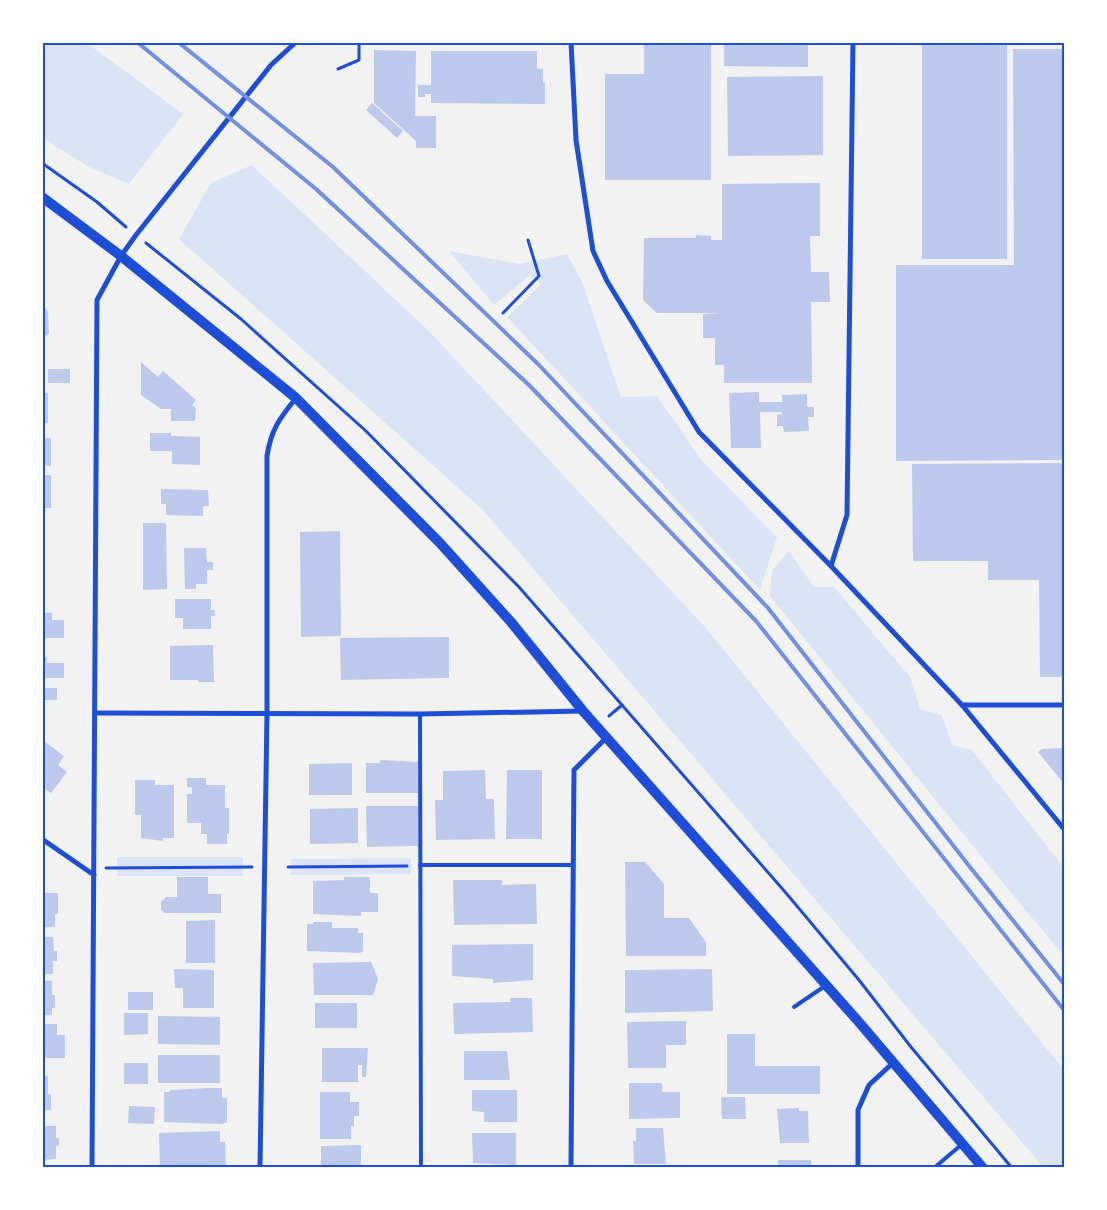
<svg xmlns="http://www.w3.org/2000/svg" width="1107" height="1210" viewBox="0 0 1107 1210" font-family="'Nunito Sans',sans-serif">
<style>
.green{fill:#dbe4f7}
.building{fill:#bdc9ec}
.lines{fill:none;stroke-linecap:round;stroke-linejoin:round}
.path{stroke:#1d4ed8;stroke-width:3}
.service{stroke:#1d4ed8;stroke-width:4}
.minor{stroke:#1d4ed8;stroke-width:5}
.secondary{stroke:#1d4ed8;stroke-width:10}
.rail{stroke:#7290e2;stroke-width:4}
.neatline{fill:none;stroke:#1d4ed8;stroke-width:2}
</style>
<rect width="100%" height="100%" fill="#f2f2f2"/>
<g class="green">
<polygon points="42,43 87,43 183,114 129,184 87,166 43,138"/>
<polygon points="252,165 429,331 706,628 1064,1070 1064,1167 1043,1167 483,510 179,239 211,183"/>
<polygon points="449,251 519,264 567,254 583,284 621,397 657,396 702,461 777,537 760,590 507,317 541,284 530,275 494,305"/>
<polygon points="789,551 814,587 834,587 910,677 920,709 942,715 952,745 972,750 1064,868 1064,956 1007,888 770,596 772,571"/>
<rect x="117" y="857" width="126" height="19"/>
<polygon points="411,858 411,874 291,875 291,859"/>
</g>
<g class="building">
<polygon points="671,42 711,42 711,180 605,180 605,74 644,74 644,45 671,45"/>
<polygon points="724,42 808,42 808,67 724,66"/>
<rect x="922" y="42" width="85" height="217"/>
<polygon points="1013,49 1064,49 1064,460 896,461 896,265 1014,265"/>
<polygon points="374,50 416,51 415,116 436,116 436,148 416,148 416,141 374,103"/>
<polygon points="431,51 537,51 537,69 543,69 543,83 545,83 545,104 431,103 431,94 425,94 425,97 418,97 418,85 431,85"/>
<polygon points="823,76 823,155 728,156 727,77"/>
<polygon points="372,103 403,131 397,138 366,110"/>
<polygon points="820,183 820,236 810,236 811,272 829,272 830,302 811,302 812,383 724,383 724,365 715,365 715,338 703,338 703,314 722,313 657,313 643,300 644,238 696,238 696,235 711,236 711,240 722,240 722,184"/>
<polygon points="42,308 46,308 48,312 49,334 46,336 42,336"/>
<polygon points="141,362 158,377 163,371 196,400 192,405 196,408 195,421 171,421 171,409 161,409 141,395"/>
<rect x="48" y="369" width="22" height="14"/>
<polygon points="759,392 759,402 782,402 782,395 807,394 807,407 814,407 814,417 808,417 809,431 784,432 783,426 777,426 777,415 782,414 782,412 760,412 761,448 731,448 729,393"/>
<rect x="42" y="393" width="6" height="30"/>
<polygon points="150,433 171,433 171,436 200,437 200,465 172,464 172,451 150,451"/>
<polygon points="42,438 51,438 51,466 42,465"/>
<polygon points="1064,463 1064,677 1040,677 1039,580 988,580 988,561 913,561 912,464"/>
<polygon points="42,475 51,475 51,508 45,508 46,511 42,511"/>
<polygon points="161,489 208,490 209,506 203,506 203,516 166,515 166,504 161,504"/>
<polygon points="143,523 166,523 167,589 143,590"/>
<polygon points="340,531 341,636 301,637 300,532"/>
<polygon points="184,548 206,548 207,562 213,562 213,570 207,570 207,584 196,584 196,589 185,589"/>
<polygon points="175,599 211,599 211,610 215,610 215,616 211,616 211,629 183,629 183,618 175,618"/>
<polygon points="42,601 45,601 45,613 52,613 52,620 64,620 64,638 42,638"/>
<polygon points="449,637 449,678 341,680 340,638"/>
<polygon points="213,645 214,682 198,682 198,680 170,680 170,646"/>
<polygon points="42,647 44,657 47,657 47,663 64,663 64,678 42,678"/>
<rect x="42" y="688" width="15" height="12"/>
<polygon points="45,742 64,756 58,765 67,772 51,793 42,787 42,743"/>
<polygon points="1064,748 1064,784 1038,752 1042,749"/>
<polygon points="380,760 418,762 418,793 366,793 366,763 380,763"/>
<polygon points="352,763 352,795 309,795 309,764"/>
<polygon points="485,770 486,799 494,799 495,839 436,840 435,800 443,800 443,771"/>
<polygon points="507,770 542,770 542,839 506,839"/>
<polygon points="187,778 206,778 206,785 225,785 225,808 229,808 229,834 227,834 227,844 207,844 207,834 201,834 201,823 187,823 187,794 192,794 192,787 187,787"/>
<polygon points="135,780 155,780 155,785 174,785 174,838 163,838 163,841 141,838 141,815 135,815"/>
<polygon points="366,806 418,806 418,846 367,847"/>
<polygon points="358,808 358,843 310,844 310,809"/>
<polygon points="625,862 645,862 664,884 664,918 689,918 706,942 706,956 626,956"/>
<polygon points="177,877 208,877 208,894 221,894 221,913 165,913 161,910 161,902 166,897 177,897"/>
<polygon points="344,877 370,877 370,893 378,893 378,912 361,912 361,916 313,914 313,881 344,880"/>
<polygon points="453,880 502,880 502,885 536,884 537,924 454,925"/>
<polygon points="42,893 58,893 58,914 55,914 55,927 45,927 45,930 42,930"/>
<polygon points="215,920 215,963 186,963 186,921"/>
<polygon points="313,922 332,922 332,928 358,928 358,933 363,933 363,951 360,953 307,951 307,924 313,924"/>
<polygon points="42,937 53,937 54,951 57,951 57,961 53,961 53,974 42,974"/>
<polygon points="533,944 533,980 493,983 493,979 452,976 452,945"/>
<polygon points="371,962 378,979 373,995 314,995 313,963"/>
<polygon points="174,969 214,970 214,1008 183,1008 183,988 175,988"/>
<polygon points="712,969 713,1011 625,1013 625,970"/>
<polygon points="42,981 52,981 52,995 55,995 55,1008 52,1008 52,1015 42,1015"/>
<rect x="128" y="992" width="25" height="18"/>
<polygon points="510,998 532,998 533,1032 454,1034 453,1003 510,1002"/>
<rect x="315" y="1003" width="42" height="25"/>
<polygon points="124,1013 148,1013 148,1034 124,1035"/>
<polygon points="158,1016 220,1017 220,1045 158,1044"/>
<polygon points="686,1021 686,1045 666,1045 666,1068 628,1068 627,1022"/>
<polygon points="42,1024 57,1024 57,1035 65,1035 65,1058 42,1058"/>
<polygon points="727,1034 755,1034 755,1066 820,1066 820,1094 727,1094"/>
<polygon points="322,1048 368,1048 366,1077 362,1077 362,1065 358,1065 358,1082 322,1082"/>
<polygon points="464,1051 507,1051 510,1080 464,1080"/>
<rect x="158" y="1055" width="62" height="28"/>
<rect x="124" y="1063" width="24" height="21"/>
<polygon points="42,1076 48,1076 48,1094 51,1094 51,1110 42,1110"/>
<polygon points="629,1083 662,1083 662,1092 680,1092 680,1118 629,1119"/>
<polygon points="208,1088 222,1088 222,1098 227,1098 227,1122 222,1124 164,1122 164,1092 170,1092 170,1090"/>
<polygon points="472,1090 517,1090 517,1122 484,1122 484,1112 472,1111"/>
<polygon points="320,1092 350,1092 350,1102 359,1102 359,1116 354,1116 354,1126 351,1126 351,1139 320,1139"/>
<polygon points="721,1097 745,1097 746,1119 722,1119"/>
<polygon points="129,1106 155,1107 154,1124 128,1123"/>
<polygon points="799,1108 799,1111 808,1111 809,1143 780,1143 777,1109"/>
<polygon points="42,1126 56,1126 56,1138 59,1138 59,1146 56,1146 56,1159 42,1160"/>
<polygon points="636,1128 663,1128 666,1164 634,1164 633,1141 636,1141"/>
<polygon points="220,1131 220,1142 225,1142 226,1167 160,1168 159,1133"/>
<polygon points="472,1133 516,1133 516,1165 473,1163"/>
<polygon points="361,1145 361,1168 321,1168 321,1146"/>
<polygon points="778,1160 811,1160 811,1168 779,1168"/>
</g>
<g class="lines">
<g class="path">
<polyline points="338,69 359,60 359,42"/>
<polyline points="42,163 97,202 126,227"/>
<polyline points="146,243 241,319 366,431 519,587 786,893 859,980 911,1047 1012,1168"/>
<polyline points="503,313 539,276 528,240"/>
<polyline points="609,716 622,705"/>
<polyline points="288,867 407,866"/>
<polyline points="106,868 252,867"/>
</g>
<g class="service">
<polyline points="420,714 421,1168"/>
<polyline points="420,865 572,865"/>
<polyline points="794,1007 825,986"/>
<polyline points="934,1168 961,1145"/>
</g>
<g class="minor">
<polyline points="571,42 576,140 593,251 607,281 699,432 831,566 962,705 1064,829"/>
<polyline points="831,566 847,515 853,42"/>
<polyline points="962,705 1064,705"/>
<polyline points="96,713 420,714 583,711"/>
<polyline points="42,839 94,875"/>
<polyline points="92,1168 97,300 121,256 136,235 271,65 296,42"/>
<path d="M260,1168l7,-455v-257c4,-26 12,-37 29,-58"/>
<polyline points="571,1168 574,770 607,737"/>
<polyline points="858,1168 858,1110 869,1085 894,1062"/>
</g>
<polyline class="secondary" points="42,197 121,256 296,398 440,543 511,622 583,711 858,1021 983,1168"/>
<g class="rail">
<polyline points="137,42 316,189 529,385 756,621 1064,1010"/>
<polyline points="178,42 333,167 538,364 768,608 970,867 1064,984"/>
</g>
</g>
<rect width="1107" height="1210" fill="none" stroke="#ffffff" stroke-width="88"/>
<rect x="44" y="44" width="1019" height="1122" class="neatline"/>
</svg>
